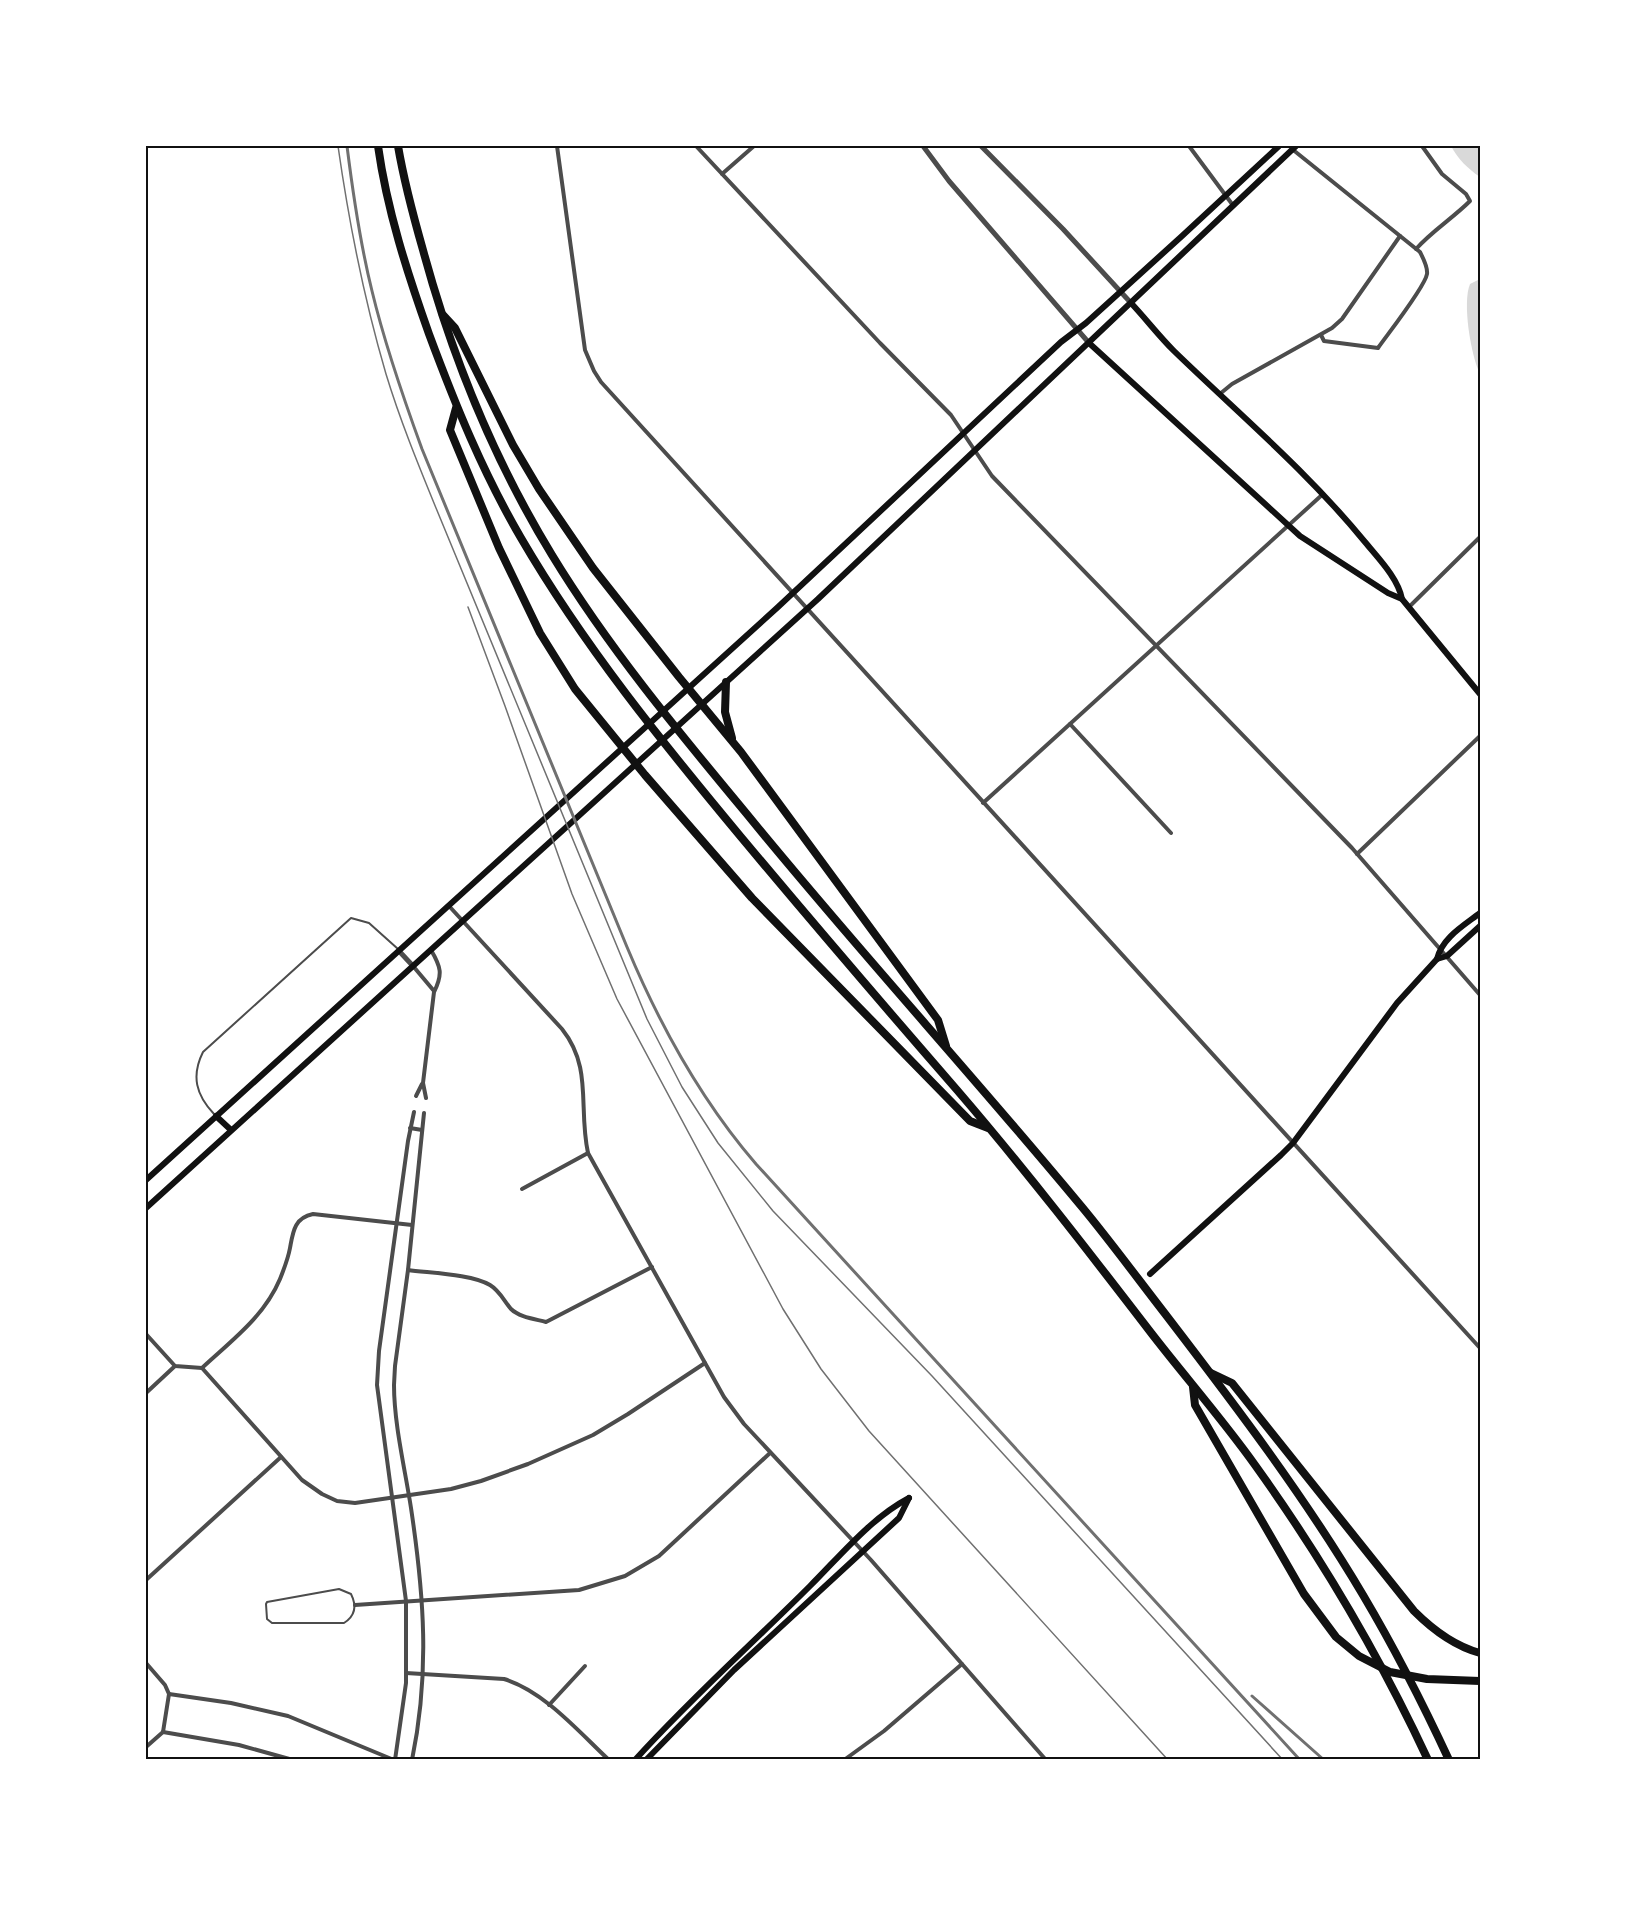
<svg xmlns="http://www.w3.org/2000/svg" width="1626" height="1905" viewBox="0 0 1626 1905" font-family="Cabin,sans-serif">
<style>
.water{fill:#d9d9d9}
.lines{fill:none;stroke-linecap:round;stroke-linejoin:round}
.service{stroke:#4c4c4c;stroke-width:2}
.minor{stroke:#4c4c4c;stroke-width:4}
.tertiary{stroke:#4c4c4c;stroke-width:5}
.secondary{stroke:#111;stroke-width:6}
.primary{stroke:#111;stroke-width:6}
.motorway{stroke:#111;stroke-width:8}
.tram{stroke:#707070;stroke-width:1.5}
.rail{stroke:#707070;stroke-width:3}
.neatline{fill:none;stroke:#111;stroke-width:2}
</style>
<rect width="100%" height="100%" fill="#fff"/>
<g class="water">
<path d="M1451,146h29v31c-12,-8 -22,-18 -29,-31z"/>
<path d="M1480,279v95c-9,-18 -18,-71 -10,-90z"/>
</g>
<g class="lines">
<g class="service">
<path d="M214,1114c-18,-19 -23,-38 -11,-62l148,-134 18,5 29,26"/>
<path d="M339,1589l12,5c6,12 4,22 -7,29h-72l-5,-4 -1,-15 1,-2z"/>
</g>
<g class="minor">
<polyline points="557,146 585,350 594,371 601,382 1480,1348"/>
<polyline points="696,146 880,343 951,415 992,476 1352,848 1480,995"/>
<polyline points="1189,146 1232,204"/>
<path d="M1292,149l128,103c3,6 8,15 7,22 -2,13 -40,61 -49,74l-54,-7 -3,-6"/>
<polyline points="722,174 754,146"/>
<path d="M1416,249c16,-18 37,-31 54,-48l-4,-7 -24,-20 -20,-28"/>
<polyline points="1221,393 1232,384 1332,328 1342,319 1400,236"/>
<polyline points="1409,607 1480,537"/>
<polyline points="1070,724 1171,833"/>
<polyline points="983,803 1323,494"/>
<polyline points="1357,854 1480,736"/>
<path d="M449,906l113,123c31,39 16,78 26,124l136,244 20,27 127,136 175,200"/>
<polyline points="413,966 434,991"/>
<polyline points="416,1096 422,1084"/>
<path d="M426,1098l-3,-15 11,-91c9,-18 7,-25 -3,-42"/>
<polyline points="410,1128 422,1130"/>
<polyline points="522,1189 588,1153"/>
<path d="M408,1270c21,3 64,4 82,15 10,6 14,16 21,24 8,8 24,10 35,13l106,-55"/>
<polyline points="146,1334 175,1366 202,1368 302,1480 322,1494 337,1501 355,1503 451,1489 481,1481 528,1464 593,1435 628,1414 705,1363"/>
<path d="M202,1368c29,-27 62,-51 78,-89 4,-10 8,-20 10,-31 3,-16 4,-30 23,-34l99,11"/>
<polyline points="146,1393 175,1366"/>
<polyline points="146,1580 281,1457"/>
<polyline points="355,1605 579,1590 625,1576 659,1556 770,1453"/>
<polyline points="146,1663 165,1685 169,1694 163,1732"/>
<path d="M406,1673l98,6c40,12 75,53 105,81"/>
<polyline points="169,1694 231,1703 288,1716 394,1760"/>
<polyline points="549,1705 585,1666"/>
<polyline points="163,1732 239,1745 293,1760"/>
<polyline points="146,1747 163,1732"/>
<polyline points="395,1760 406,1683 406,1601 377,1385 379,1351 408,1141 414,1112"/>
<path d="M412,1760c18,-87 12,-165 -1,-252 -6,-39 -17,-84 -17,-123l1,-19 13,-96 16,-157"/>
<polyline points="844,1760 884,1731 962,1664"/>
</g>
<g class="tertiary">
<polyline points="923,146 949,181 1089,343"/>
<polyline points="981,146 1063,229 1131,303"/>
<polyline points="399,951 413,966"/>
</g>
<g class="secondary">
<path d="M1131,303c15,16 28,33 43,48 66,64 132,119 191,191 13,16 33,36 37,57"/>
<polyline points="1089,343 1300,536 1388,593 1402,599 1480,694"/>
<path d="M1437,959c5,-21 26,-33 43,-46"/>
<polyline points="1150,1274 1281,1155 1293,1143 1397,1003 1437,959 1447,956 1480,926"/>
<path d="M635,1760c55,-61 117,-116 175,-174 31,-31 61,-68 99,-88"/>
<polyline points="646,1760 734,1670 899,1518 909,1498"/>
</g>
<g class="primary">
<polyline points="216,1116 231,1130"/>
<polyline points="146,1180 778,607 1061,342 1086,323 1182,236 1279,146"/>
<polyline points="146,1208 818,599 1296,146"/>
</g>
<g class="motorway">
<path d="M378,146c9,64 29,126 51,188 26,70 54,139 92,204 63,108 141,204 220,299 71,85 143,169 216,253 68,79 132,162 195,244 34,44 71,86 103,131 66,92 125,192 173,295"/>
<path d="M398,146c6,35 15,69 25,104 29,107 71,210 129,305 56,92 125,175 194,258 109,134 226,261 336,394 29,35 56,72 84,108 69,90 139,182 197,280 32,54 60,109 86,165"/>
<polyline points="443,315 455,328 513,445 539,489 593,568 679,677 741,752 938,1020 946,1046"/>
<polyline points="456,408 450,430 499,548 540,633 575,689 645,775 752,898 970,1121 988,1128"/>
<polyline points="726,682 725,712 732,738"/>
<path d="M1211,1373l21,10 182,228c19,19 40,35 66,42"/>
<polyline points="1193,1387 1195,1405 1304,1594 1336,1637 1359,1656 1390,1672 1427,1679 1480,1681"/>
</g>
<g class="tram">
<path d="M338,146c11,77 26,153 48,228 14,46 32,90 50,134l211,511 35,68 36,56 55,68 159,165 351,384"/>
<polyline points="468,607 505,706 572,894 617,999 783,1309 821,1369 869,1431 1168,1760"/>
</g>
<g class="rail">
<path d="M347,146c6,48 13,97 25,145 13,54 31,106 50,158l205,498c33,79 73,152 129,217l544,596"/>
<polyline points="1252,1696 1324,1760"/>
</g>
</g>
<rect width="1626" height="1905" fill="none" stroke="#ffffff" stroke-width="294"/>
<rect x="147" y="147" width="1332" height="1611" class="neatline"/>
</svg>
